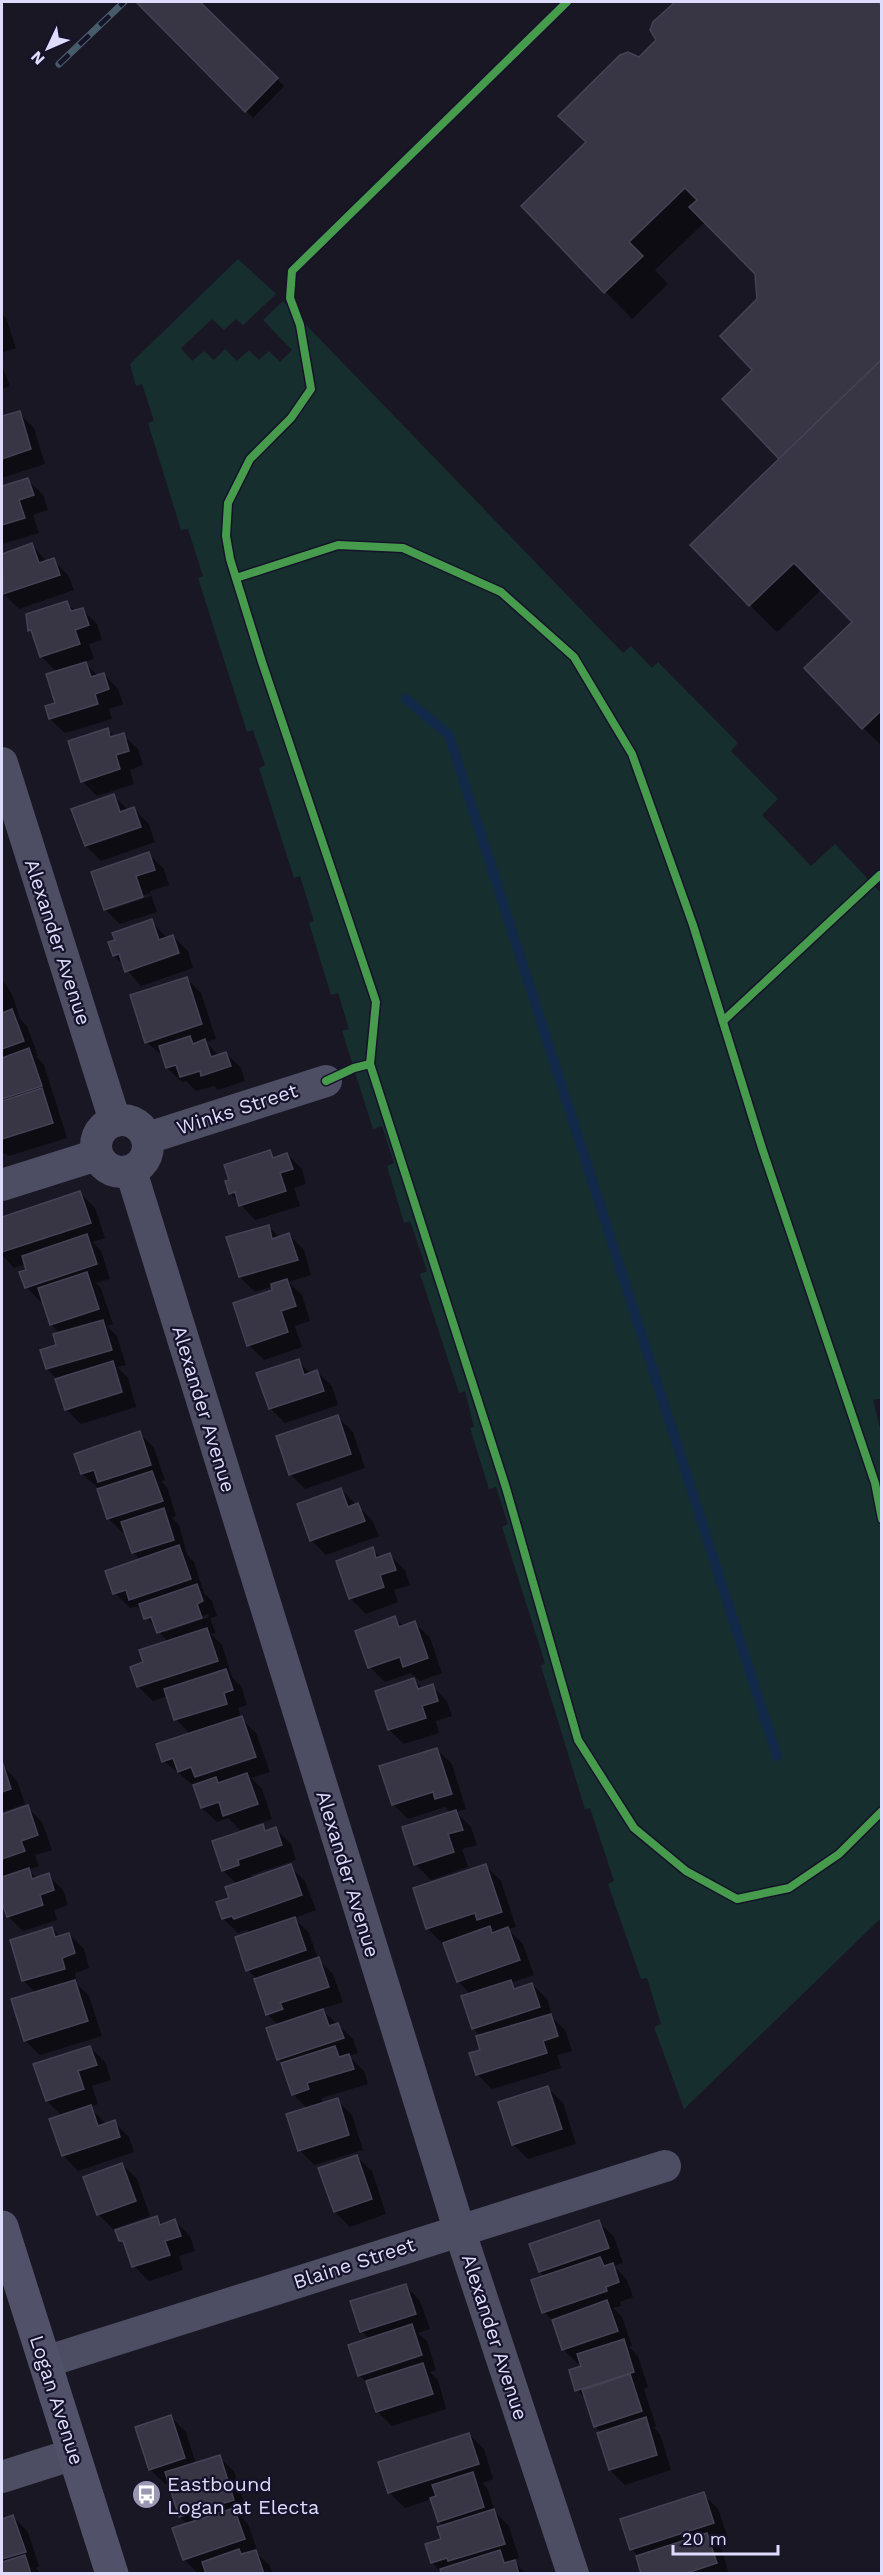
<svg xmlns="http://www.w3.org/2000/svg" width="883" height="2575" viewBox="0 0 883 2575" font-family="'Work Sans',sans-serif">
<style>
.green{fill:#162f2e}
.shadow{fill:#0007;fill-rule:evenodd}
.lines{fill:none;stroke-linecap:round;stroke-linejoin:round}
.stream{stroke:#132949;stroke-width:10}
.building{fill:#383645;stroke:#454256;stroke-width:1.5}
.street{stroke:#4d4d64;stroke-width:32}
.secondary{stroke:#51516a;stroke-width:33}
.rail-casing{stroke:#475c6b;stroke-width:7}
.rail{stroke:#151229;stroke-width:4.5;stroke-dasharray:14;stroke-linecap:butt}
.cycleway-casing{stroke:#151229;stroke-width:11}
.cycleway{stroke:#469c4c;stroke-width:8}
.labels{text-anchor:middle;stroke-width:4.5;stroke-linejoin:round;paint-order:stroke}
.street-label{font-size:20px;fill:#dedcfd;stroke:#151229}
.poi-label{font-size:20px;fill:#dedcfd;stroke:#151229;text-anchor:start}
</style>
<rect width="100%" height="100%" fill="#191724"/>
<polygon class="green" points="238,259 276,294 243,325 236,319 224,330 212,319 181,348 192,361 204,351 214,360 225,349 237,361 249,350 259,360 269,351 280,362 292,350 263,320 283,301 623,653 631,646 652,668 658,662 738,743 731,751 778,799 762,815 811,866 835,844 881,893 882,1398 873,1400 882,1436 881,1918 684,2109 654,2027 661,2024 647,1978 641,1979 608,1884 614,1881 590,1808 585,1809 541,1666 545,1663 502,1527 508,1524 496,1487 489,1489 470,1428 474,1427 465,1391 459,1393 420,1274 427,1271 410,1221 404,1223 387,1166 394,1163 382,1126 373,1129 342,1031 349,1029 338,993 331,995 309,923 314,921 300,876 294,878 259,768 265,765 253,730 247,732 198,578 203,576 188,529 181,530 148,423 154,421 142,384 136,386 130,364"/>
<g class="shadow">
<polygon points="138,2 198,2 284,86 253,118"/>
<polygon points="677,2 882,2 882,746 863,728 854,622 822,589 777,632 750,605 781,459 754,370 758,299 757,273 706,221 655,270 668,284 632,319 523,206 587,143 640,59 658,41 655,22"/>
<polygon points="2,314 6,318 16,348 2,353"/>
<polygon points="2,366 10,386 2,389"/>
<polygon points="19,413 34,428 45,464 2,478 2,418"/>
<polygon points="28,480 43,495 48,510 33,515 39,533 2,544 2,488"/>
<polygon points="32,545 47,562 53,560 68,575 74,590 19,609 4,594 2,585 2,555"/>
<polygon points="67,603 76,611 82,609 97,624 102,640 89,644 94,659 84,662 98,676 104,674 118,689 123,704 109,709 112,719 65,733 50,719 56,704 57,672 41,656 34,636 29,630"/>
<polygon points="107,730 115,737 123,735 138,749 143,765 130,770 134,784 97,796 82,781"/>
<polygon points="114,796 129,811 134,809 149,824 155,842 101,861 86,846"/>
<path d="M149,854l15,15 5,16 -19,6 7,21 -37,12 -15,-15zM150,893l1,3 -39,13v-3z"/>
<polygon points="151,921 167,938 173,936 188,951 193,968 141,986 114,955"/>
<polygon points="186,978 201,993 216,1039 206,1042 219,1056 226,1053 241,1068 245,1081 218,1090 214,1086 196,1091 186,1081 182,1082 167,1068 163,1056 146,1042"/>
<polygon points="2,979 12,994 20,1019 27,1026 38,1056 36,1056 44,1065 67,1138 9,1156 2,1152"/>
<polygon points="270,1152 276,1158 287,1154 302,1169 306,1184 294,1188 300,1206 255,1220 230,1193"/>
<polygon points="80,1193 95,1208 105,1238 93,1242 101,1251 110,1279 96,1283 101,1288 113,1324 107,1326 117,1336 126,1365 117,1367 128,1378 136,1407 81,1424 66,1409 58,1380 47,1369 58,1346 60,1334 51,1324 43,1301 41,1302 26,1287 28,1271 26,1264 14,1268 2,1255 2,1218"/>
<polygon points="268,1226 280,1238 289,1235 304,1250 311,1275 288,1282 302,1295 310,1321 295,1326 302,1347 264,1360 249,1345 274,1291 273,1286 255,1292 240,1277 228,1238"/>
<polygon points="298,1361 311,1374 317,1372 332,1386 338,1405 285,1423 270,1408"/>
<polygon points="338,1417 353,1432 365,1468 305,1489 290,1474"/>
<path d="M140,1433l14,15 11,32 -4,1 6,6 9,29 -4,2 7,7 8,30 7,7 10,31 8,8 5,15 -7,2 6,15 -5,1 11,11 10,32 9,9 6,19 -9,3 3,10 15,15 14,39 -19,6 11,11 10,30 -32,11 -12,-12 -11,4 -15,-14 -8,-22 -30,-25 27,-26 -15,-16 -8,-23 -15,5 -15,-15 7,-23 23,-21 -31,-36 -7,2 -15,-15 -8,-21 33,-12 -7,-8 -7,-20 -3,1 -15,-15 -10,-30 -16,-14zM208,1614l1,3 -44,15 -3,-2z"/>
<polygon points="341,1490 372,1520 379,1536 326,1555 311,1540"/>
<polygon points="372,1549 381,1558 390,1555 405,1570 410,1585 394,1590 398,1602 366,1614 351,1599 338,1561"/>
<polygon points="395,1618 404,1627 415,1623 430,1638 442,1673 420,1681 411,1673 385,1682 370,1667"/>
<polygon points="414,1680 423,1689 432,1686 447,1701 452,1716 436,1721 439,1733 404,1744 389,1730"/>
<polygon points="437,1750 452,1764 466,1809 456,1812 471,1827 477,1845 462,1849 468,1867 431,1880 416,1865 404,1828 451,1813 445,1807 408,1819 393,1804"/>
<polygon points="3,1766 17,1781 25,1804 2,1812"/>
<polygon points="27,1807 42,1822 52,1850 35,1855 39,1866 28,1870 38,1879 48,1875 63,1890 68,1905 54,1910 57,1920 23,1931 8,1916 2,1898 2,1815"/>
<polygon points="262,1826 268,1831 276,1829 291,1844 296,1860 251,1875 253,1879 290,1866 305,1881 316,1910 294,1918 309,1933 318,1959 333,1974 343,2002 321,2009 353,2039 358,2053 349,2056 364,2071 368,2084 321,2098 323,2104 337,2100 352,2115 363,2150 314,2165 300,2150 308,2109 293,2094 268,2028 278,2025 267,2014 257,1979 248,1970 250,1933 247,1930 238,1933 223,1918 237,1884 223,1870"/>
<polygon points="486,1866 501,1881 516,1927 508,1929 523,1944 534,1975 511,1983 517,1989 532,1984 547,1999 553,2018 565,2030 572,2051 557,2055 561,2068 492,2089 477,2074 481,2036 473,2028 471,1995 458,1981 445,1942 442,1943 427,1928"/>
<polygon points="52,1928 60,1937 69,1934 84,1949 89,1968 75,1973 77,1984 89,1996 102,2036 40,2055 25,2040 36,1993 24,1981 12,1941"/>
<polygon points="90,2047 105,2062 111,2080 92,2086 98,2104 90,2107 107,2125 114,2122 129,2137 134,2152 78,2171 64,2156 51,2120 62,2116 47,2101 35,2065"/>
<polygon points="548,2088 563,2103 576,2144 528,2159 513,2144"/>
<polygon points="357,2157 372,2171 386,2214 350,2227 335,2212"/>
<polygon points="122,2164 137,2179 150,2216 113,2229 98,2214"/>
<polygon points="157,2218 163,2225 175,2221 190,2236 195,2251 179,2256 183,2270 149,2281 134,2266 127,2246 120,2240"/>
<polygon points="599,2222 614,2237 623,2263 614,2266 627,2280 633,2297 620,2302 621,2306 613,2308 622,2317 632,2346 629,2347 638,2356 648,2387 644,2389 656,2426 653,2427 660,2434 671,2470 625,2485 610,2470 599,2434 602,2433 595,2426 587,2400 577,2390 581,2363 578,2364 563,2349 554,2322 544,2312 545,2277 540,2272"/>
<polygon points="406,2286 420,2301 430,2329 418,2333 427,2341 436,2370 430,2372 438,2380 446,2409 392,2426 377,2411 368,2384 359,2375 370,2339 361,2331"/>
<polygon points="171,2417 186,2432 196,2464 219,2457 234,2471 248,2515 241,2517 248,2524 259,2555 270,2566 273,2574 198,2574 184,2559 188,2525 180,2517 169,2483 165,2484 150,2469"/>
<polygon points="469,2434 484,2449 493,2479 482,2483 488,2489 495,2512 509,2526 519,2558 513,2560 526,2574 442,2574 432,2562 443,2540 444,2527 439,2522 432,2499 405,2508 390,2493 380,2463"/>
<polygon points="703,2494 718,2509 728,2538 714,2542 722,2550 729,2574 643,2574 639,2557 632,2549"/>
<polygon points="13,2517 28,2532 39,2566 36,2568 41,2574 2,2574 2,2521"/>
</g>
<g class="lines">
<polyline class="stream" points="406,699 449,735 777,1756"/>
</g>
<g class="building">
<polygon points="136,2 200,2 278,78 245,112"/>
<polygon points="675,2 878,2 882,7 882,359 779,459 722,399 752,370 720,336 757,299 755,274 689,207 697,200 685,188 629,242 643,256 604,293 521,206 586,142 558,116 620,55 628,52 639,57 656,40 650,30 653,22"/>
<polygon points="882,359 882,710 862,729 804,668 852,622 794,563 749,606 690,545"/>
<polygon points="20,411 31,449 2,459 2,416"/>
<polygon points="28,478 34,495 19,500 25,518 2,525 2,486"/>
<polygon points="32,543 39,563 54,558 60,575 3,594 2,554"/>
<polygon points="67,601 71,611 83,608 89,625 75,630 80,644 40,657 31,630 28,631 26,614"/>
<polygon points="86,662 91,677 104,673 109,689 95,694 98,704 49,719 45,706 55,703 46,674"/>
<polygon points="108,728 110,737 124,733 129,751 116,755 120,769 81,782 68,741"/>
<polygon points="114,794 120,812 134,807 141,827 85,846 71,809"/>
<polygon points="149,852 155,870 136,876 143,897 104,910 91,872"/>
<polygon points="152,919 159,940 173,935 179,953 125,972 119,954 113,956 108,942 115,940 112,933"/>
<polygon points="187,977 202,1024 145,1043 130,995"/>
<polygon points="12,1009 24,1041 2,1049 2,1013"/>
<polygon points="190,1036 193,1044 205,1039 211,1057 226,1052 231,1066 201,1076 200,1071 180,1077 176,1065 166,1068 159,1046"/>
<polygon points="29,1048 42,1086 2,1099 2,1058"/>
<polygon points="42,1088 53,1123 2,1139 2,1101"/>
<polygon points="270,1150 273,1158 287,1153 293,1169 280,1173 286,1191 239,1206 235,1192 229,1194 225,1181 229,1180 224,1165"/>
<polygon points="80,1191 91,1223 2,1252 2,1217"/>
<polygon points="269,1225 272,1239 289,1233 298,1260 239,1277 226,1237"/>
<polygon points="87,1234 97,1264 25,1288 19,1272 26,1270 22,1256"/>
<polygon points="87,1272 99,1309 50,1325 38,1288"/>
<polygon points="287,1279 296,1306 281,1311 288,1332 247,1346 233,1303 272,1290 271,1284"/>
<polygon points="103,1320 112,1350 46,1369 40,1350 56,1345 53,1334"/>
<polygon points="299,1359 304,1375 317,1370 324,1391 269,1409 256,1373"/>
<polygon points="113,1361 122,1392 65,1410 55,1379"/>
<polygon points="338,1415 351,1454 289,1475 276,1436"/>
<polygon points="140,1431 151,1465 98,1482 94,1470 81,1474 74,1454"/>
<polygon points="152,1471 163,1501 107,1519 97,1489"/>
<polygon points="341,1488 348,1507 358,1503 365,1521 310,1541 297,1504"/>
<polygon points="164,1508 174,1540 132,1553 121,1522"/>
<polygon points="179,1545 191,1579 129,1600 126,1590 113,1594 105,1571"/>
<polygon points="373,1547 376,1558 390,1553 396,1570 380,1575 384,1587 349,1599 336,1561"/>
<polygon points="197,1584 203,1601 197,1604 202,1618 157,1633 151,1617 144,1619 139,1604"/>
<polygon points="395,1616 399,1627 415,1621 428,1658 403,1667 400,1657 368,1668 355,1631"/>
<polygon points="207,1628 218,1661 137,1687 130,1667 143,1662 139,1650"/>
<polygon points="226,1669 233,1690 224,1693 227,1704 174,1720 164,1689"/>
<polygon points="414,1678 418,1689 433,1684 438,1701 422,1706 426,1718 388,1730 375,1691"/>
<polygon points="242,1716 256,1757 195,1777 191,1767 178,1772 173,1758 162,1762 156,1744"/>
<polygon points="437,1748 452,1794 435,1799 433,1792 392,1805 379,1766"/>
<polygon points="3,1764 11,1789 2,1792 2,1765"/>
<polygon points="247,1773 258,1804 223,1816 219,1802 201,1808 193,1785 216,1777 218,1783"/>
<polygon points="28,1805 38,1835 21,1841 25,1851 2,1859 2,1814"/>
<polygon points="456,1810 463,1830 448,1834 454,1852 414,1865 402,1827"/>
<polygon points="263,1824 265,1831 276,1827 282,1845 238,1860 239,1865 222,1871 212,1841"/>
<polygon points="291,1864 302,1895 234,1919 232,1916 222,1919 216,1902 229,1898 225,1887"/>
<polygon points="486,1864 502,1912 477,1920 475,1913 426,1929 413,1888"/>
<polygon points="29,1868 32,1879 49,1873 54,1890 40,1895 43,1905 7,1917 2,1902 2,1877"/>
<polygon points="295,1917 306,1950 246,1971 235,1937"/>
<polygon points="490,1926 492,1933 508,1927 520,1960 457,1982 443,1943"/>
<polygon points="52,1927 55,1937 69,1933 75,1953 62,1958 65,1969 22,1981 10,1940"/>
<polygon points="319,1957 329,1987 280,2003 283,2009 266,2015 254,1979"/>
<polygon points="75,1980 88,2021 24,2041 11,1999"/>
<polygon points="511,1980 514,1989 532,1983 540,2007 472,2029 461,1996"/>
<polygon points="323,2009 329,2026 338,2023 344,2038 277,2060 266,2028"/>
<polygon points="551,2014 558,2036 543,2041 547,2053 476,2075 469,2053 480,2050 476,2036"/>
<polygon points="90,2046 97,2065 78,2071 84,2089 46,2101 33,2064"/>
<polygon points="335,2046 339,2057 349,2054 354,2069 307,2083 309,2089 292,2095 281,2063"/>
<polygon points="548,2086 562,2129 512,2145 498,2102"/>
<polygon points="338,2098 349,2135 298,2151 286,2114"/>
<polygon points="91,2105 98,2126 115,2120 120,2137 62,2156 49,2119"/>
<polygon points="357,2155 372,2199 334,2212 318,2168"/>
<polygon points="122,2163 136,2201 97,2215 83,2177"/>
<polygon points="157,2216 160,2225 175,2219 181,2236 165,2241 170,2255 132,2267 123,2241 119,2241 115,2230"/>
<polygon points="599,2220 609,2248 539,2272 529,2244"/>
<polygon points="600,2257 604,2266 613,2263 619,2282 606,2287 607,2291 542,2313 531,2280"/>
<polygon points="406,2284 416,2314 360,2332 350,2301"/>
<polygon points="607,2300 618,2331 562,2350 552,2320"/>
<polygon points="412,2324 422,2355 358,2376 348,2345"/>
<polygon points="624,2339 634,2372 575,2391 569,2370 581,2366 577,2354"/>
<polygon points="423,2363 433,2394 376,2412 366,2381"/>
<polygon points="630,2374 642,2411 594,2427 582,2390"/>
<polygon points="171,2415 185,2458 149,2470 135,2427"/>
<polygon points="646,2417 657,2455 609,2470 597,2433"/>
<polygon points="469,2433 479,2464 388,2493 378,2462"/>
<polygon points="220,2455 234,2500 179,2517 165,2472"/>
<polygon points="473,2472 484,2507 438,2522 430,2498 436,2496 432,2485"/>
<polygon points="704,2492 714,2523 630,2550 620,2519"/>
<polygon points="234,2508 245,2539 183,2560 172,2528"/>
<polygon points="494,2509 505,2544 448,2561 447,2558 431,2563 425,2544 441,2539 437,2527"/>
<polygon points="13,2515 26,2552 2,2559 2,2519"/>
<polygon points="707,2533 717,2563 684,2574 641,2574 636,2556"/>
<polygon points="239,2549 241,2554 256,2550 264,2574 206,2574 202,2562"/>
<polygon points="500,2550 504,2563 515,2560 519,2574 441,2574 440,2569"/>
<polygon points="25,2555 31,2574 2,2574 2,2562"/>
</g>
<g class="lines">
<g class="street">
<polyline points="2,763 115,1121"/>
<circle cx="122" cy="1146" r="26"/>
<polyline points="148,1138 326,1081"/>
<polyline points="131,1171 459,2229 573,2574"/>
<polyline points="2,1185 97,1155"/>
<polyline points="45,2362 665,2166"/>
<polyline points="2,2477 74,2454"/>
</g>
<polyline class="secondary" points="2,2227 112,2574"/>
<defs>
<polyline id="rail" points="59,64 124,2"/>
</defs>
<use href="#rail" class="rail-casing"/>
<use href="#rail" class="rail"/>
<defs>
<g id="cycleway">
<polyline points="236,578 338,545 403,548 501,592 574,657 632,754 693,925 762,1148 875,1483 882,1519"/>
<polyline points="723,1021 880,875"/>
<polyline points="370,1064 506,1488 578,1740 634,1828 686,1871 737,1899 789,1888 839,1854 882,1811"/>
<polyline points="326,1081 354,1068 370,1064 376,1002 262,662 230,559 226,536 228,503 250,459 291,418 311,389 300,325 290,298 292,271 567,2"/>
</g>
</defs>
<use href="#cycleway" class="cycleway-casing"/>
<use href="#cycleway" class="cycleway"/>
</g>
<defs>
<symbol id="bus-disc" viewBox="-11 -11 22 22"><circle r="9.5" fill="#9997b1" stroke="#151229"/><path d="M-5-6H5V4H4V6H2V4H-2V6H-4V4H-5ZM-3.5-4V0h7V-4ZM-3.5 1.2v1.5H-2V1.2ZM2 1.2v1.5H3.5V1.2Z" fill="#fff"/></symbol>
</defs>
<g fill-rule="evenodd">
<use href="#bus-disc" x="130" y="2478" width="33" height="33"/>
</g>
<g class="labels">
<g class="street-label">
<text transform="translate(58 942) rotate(72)" y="7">Alexander Avenue</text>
<text transform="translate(237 1109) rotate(-18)" y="7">Winks Street</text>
<text transform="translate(204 1409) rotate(73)" y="7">Alexander Avenue</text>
<text transform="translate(348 1874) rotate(73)" y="7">Alexander Avenue</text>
<text transform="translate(354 2263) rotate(-18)" y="7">Blaine Street</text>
<text transform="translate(495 2337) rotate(72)" y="7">Alexander Avenue</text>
<text transform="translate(57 2400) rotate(72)" y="7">Logan Avenue</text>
</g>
<g class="poi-label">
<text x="167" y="2491">Eastbound<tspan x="167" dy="23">Logan at Electa</tspan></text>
</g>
</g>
<rect width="883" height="2575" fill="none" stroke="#dedcfd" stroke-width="6"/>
<g transform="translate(48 48) rotate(226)" stroke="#151229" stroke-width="4.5" paint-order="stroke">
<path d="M0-4.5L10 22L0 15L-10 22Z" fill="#dedcfd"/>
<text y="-9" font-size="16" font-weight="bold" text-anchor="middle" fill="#dedcfd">N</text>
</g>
<path d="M673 2545v9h105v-9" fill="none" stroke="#dedcfd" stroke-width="3"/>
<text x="682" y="2545" font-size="18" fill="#dedcfd" stroke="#151229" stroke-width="4.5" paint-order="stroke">20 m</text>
</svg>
